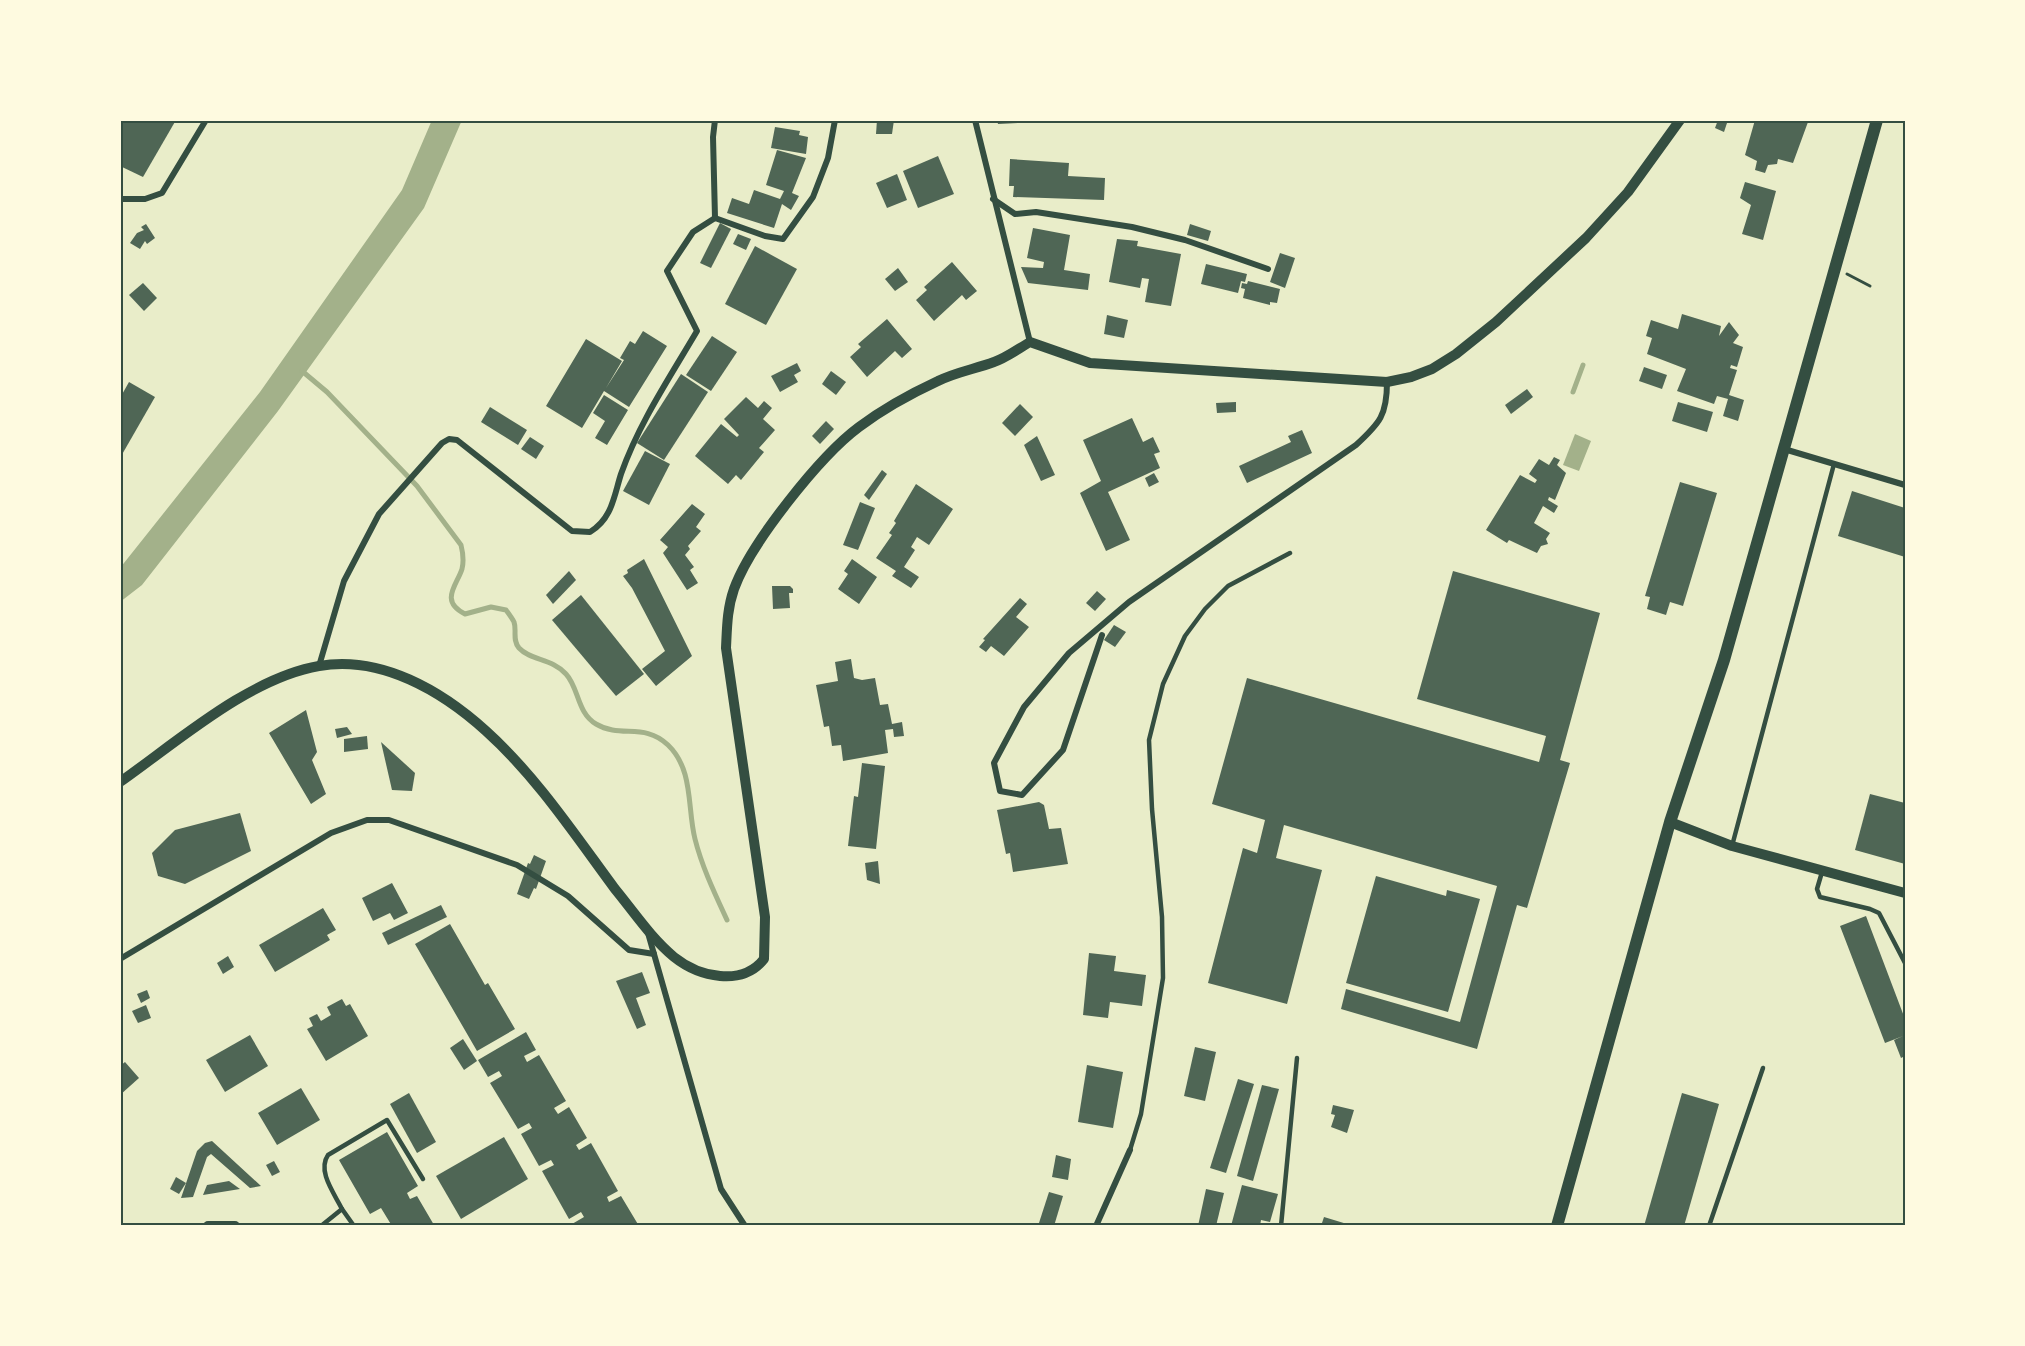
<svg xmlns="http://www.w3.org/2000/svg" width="2025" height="1346" viewBox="0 0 2025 1346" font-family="Arial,sans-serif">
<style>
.water{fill:#a3b18a}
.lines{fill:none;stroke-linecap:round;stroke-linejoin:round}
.stream{stroke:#a3b18a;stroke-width:5}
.building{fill:#4f6655}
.path{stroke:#344e41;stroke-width:3}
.service{stroke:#344e41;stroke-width:4.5}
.minor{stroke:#344e41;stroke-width:6}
.tertiary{stroke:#344e41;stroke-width:10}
.secondary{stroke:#344e41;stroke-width:12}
.neatline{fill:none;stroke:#344e41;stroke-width:2}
</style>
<rect width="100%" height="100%" fill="#e9edc9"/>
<g class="water">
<polygon points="432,120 462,120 424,208 278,411 142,585 120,602 120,568 260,392 402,190"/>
<polygon points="1575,434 1591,441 1579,471 1563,465"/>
</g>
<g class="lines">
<g class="stream">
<path d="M302,371l25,21 90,94 44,59c2,8 3,16 1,24 -5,16 -23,32 3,45l26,-7 15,3c3,4 6,8 8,12 3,8 -2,18 5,26 12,13 33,10 47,26 13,14 11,39 30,50 25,15 48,-2 72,21 26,25 19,63 27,94 7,28 20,55 32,81"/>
<polyline points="1573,392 1583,365"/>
</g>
</g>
<g class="building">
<polygon points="120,120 176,120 143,177 120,166"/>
<polygon points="877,120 894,120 892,134 876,134"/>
<polygon points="997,120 1039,120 1039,122 998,124"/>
<polygon points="1718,120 1728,120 1724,132 1715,128"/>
<polygon points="1755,120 1808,122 1793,163 1778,159 1777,164 1768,165 1765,173 1755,170 1757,161 1745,155"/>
<polygon points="775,127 800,131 799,135 808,137 806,154 771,148"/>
<polygon points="777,150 806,158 792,193 799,196 791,210 782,204 774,228 727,213 732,198 749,204 754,190 780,199 784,191 766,185"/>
<polygon points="938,156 954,194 918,208 903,171"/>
<polygon points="1010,159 1069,163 1068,176 1105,178 1104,200 1013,197 1014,186 1009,186"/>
<polygon points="897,174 907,200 887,208 876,183"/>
<polygon points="1745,182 1776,191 1763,240 1742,234 1751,205 1740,198"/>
<polygon points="720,223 731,229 711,268 700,263"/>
<polygon points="146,224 155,238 147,244 145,241 140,249 130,243 137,233 144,230 141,227"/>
<polygon points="1190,224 1211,231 1208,241 1187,235"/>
<polygon points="1033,228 1070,235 1064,270 1090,274 1088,290 1028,283 1021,267 1043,268 1044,262 1027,258"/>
<polygon points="738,234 751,239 746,250 733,244"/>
<polygon points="1117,239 1138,241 1137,246 1181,254 1171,306 1145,302 1149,279 1142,278 1140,288 1109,282"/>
<polygon points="755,246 797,269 766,325 725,304"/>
<polygon points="1280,253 1295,258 1285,288 1270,282"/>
<polygon points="952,262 977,291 966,300 962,295 934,321 916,300 927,290 924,287"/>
<polygon points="1206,264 1247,274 1245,282 1241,281 1238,293 1201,284"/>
<polygon points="898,268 908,282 895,291 885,279"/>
<polygon points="1248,281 1280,289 1277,303 1270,302 1270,305 1243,298 1245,289 1241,288 1242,283 1247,284"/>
<polygon points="143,283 157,298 144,311 129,295"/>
<polygon points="1682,314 1721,326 1719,336 1729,322 1739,335 1733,343 1743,347 1737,367 1731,365 1730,368 1737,370 1729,395 1744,400 1738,421 1723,416 1728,399 1717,396 1714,404 1677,391 1686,369 1647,354 1652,338 1646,336 1651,320 1678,329"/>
<polygon points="1107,315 1128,320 1124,338 1104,334"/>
<polygon points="887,319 912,349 902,358 895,351 867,377 850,357 861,347 858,344"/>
<polygon points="643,331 667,346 629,407 604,391 582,428 546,406 586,339 622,361 606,388 624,360 620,358 630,341 635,344"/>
<polygon points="712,336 737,352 711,391 686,375"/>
<polygon points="797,363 801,371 794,375 798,382 780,392 771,376"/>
<polygon points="1644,367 1667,375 1662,389 1639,381"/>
<polygon points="831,371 846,382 836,395 822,384"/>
<polygon points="681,374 708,392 664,460 637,443"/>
<polygon points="129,382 155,397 120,458 120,398"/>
<polygon points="1527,389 1533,397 1511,414 1505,405"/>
<polygon points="604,395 628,410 607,445 595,438 605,421 593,413"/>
<polygon points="746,397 758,408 764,401 772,408 763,419 775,430 759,448 764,452 741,480 736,475 728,484 695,456 721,424 737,437 739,435 724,419"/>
<polygon points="1236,402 1236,412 1217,413 1216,403"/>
<polygon points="1678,402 1713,412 1707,432 1672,421"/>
<polygon points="1020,404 1033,417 1015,436 1002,423"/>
<polygon points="490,407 527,430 518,445 481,422"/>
<polygon points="1132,418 1143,442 1153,437 1160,452 1154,454 1160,468 1108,492 1130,540 1106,551 1080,493 1101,481 1083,440"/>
<polygon points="826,421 834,429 820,444 812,436"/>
<polygon points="1302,430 1312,453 1247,483 1239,466 1291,442 1288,436"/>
<polygon points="1037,436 1055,475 1041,481 1024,445"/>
<polygon points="530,437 544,446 536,459 521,449"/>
<polygon points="645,451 670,464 649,505 623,491"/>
<polygon points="1554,457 1560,460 1557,465 1566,473 1555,500 1549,497 1548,500 1558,506 1554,513 1543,506 1534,523 1550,533 1546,539 1548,544 1541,546 1537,553 1509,540 1507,543 1486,530 1520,475 1535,483 1537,480 1529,474 1539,459 1549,465"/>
<polygon points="882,470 887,474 869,500 864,495"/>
<polygon points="1154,473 1159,482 1149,487 1145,478"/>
<polygon points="1680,482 1717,493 1683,606 1670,602 1666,615 1647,609 1650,597 1645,596"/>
<polygon points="916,484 953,509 929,545 917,537 911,547 915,550 904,567 919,577 911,588 892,576 896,571 876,558 892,535 889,533 896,523 894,521"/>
<polygon points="1852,491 1905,508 1905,557 1838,536"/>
<polygon points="860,502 875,508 858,550 843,545"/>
<polygon points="692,504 705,514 696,527 701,531 688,546 690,549 685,555 694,567 690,570 698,583 687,590 663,553 668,547 660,540"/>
<polygon points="644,559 692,656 656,686 642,669 665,651 632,588 623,576 628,573 627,570"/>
<polygon points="852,559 877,577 859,604 838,589 848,574 844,571"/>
<polygon points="569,571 576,580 553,604 546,595"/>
<polygon points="1453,571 1600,613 1560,760 1570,763 1527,908 1517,905 1477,1049 1341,1009 1346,989 1460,1022 1497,886 1284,825 1276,858 1322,870 1287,1004 1208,983 1243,848 1257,853 1265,820 1212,804 1247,678 1539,762 1546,736 1417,699"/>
<polygon points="772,586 790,586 793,589 793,593 789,593 790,608 773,609"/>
<polygon points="1097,591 1106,599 1095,611 1086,603"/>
<polygon points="581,595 644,674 616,696 552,620"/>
<polygon points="1020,598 1027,604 1016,617 1029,627 1004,656 991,646 986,652 979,647 985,640 983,639"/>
<polygon points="1114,625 1126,632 1115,647 1104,640"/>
<polygon points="851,659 854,678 862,680 875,678 880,705 888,704 892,724 902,722 904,736 894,737 893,729 885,730 888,753 843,761 841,745 832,746 829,726 824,727 816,685 838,681 835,662"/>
<polygon points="306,710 317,752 312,760 326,794 311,804 269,733"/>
<polygon points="347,727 352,734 337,738 335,729"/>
<polygon points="367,736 368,749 344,752 344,739"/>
<polygon points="381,742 415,773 412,791 392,790"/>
<polygon points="862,763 885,766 876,849 848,846 854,796 858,797"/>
<polygon points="1870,794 1905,803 1905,864 1855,850"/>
<polygon points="1039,802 1044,805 1049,829 1061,828 1068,864 1013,872 1010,853 1006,854 997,810"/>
<polygon points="240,813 251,851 185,884 158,876 152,853 175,830"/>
<polygon points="534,855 546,861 536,889 534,888 529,899 517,894 528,863 530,864"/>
<polygon points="878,861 880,884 867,880 865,863"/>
<polygon points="1376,876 1446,896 1447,890 1480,899 1448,1012 1346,983"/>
<polygon points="392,883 408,913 394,920 390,913 373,921 362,898"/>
<polygon points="441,905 447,917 388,945 382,933"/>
<polygon points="323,908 336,930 327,935 330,940 275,972 259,945"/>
<polygon points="1866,916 1905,1019 1905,1056 1901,1058 1894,1040 1903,1036 1885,1043 1840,926"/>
<polygon points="450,924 485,985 488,983 515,1029 477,1051 415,944"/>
<polygon points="1089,953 1116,956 1114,971 1146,975 1142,1006 1110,1002 1108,1018 1083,1015"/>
<polygon points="228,956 234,967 223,974 217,963"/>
<polygon points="642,972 650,993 636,998 646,1025 637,1029 616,981"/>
<polygon points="147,990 150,998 141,1003 137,994"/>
<polygon points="342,999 346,1006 350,1004 368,1036 326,1061 307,1029 313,1026 309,1018 317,1014 321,1021 331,1015 327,1007"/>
<polygon points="146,1005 151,1018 138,1023 132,1011"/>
<polygon points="526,1032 536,1050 524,1056 527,1062 539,1055 566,1101 554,1108 558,1114 569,1107 587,1138 576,1145 579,1150 591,1143 618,1191 607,1197 609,1202 621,1196 639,1226 574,1226 572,1224 584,1217 581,1212 569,1219 542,1171 554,1165 551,1160 539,1166 521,1134 532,1128 529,1123 518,1129 490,1083 502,1076 499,1071 488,1077 478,1060"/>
<polygon points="250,1035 268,1066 225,1092 206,1060"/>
<polygon points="463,1039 477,1061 464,1070 450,1048"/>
<polygon points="1195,1047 1216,1052 1205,1101 1184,1096"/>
<polygon points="125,1062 139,1078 120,1095 120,1066"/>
<polygon points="1087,1065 1123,1072 1113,1128 1078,1122"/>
<polygon points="1238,1079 1254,1084 1226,1173 1210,1168"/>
<polygon points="1262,1085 1279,1089 1253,1181 1237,1176"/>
<polygon points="301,1088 320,1120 277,1145 258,1113"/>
<polygon points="409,1093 436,1142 417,1153 390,1104"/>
<polygon points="1682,1093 1719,1104 1684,1226 1644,1226"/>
<polygon points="1333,1105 1354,1110 1347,1133 1331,1127 1335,1115 1331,1114"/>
<polygon points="387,1132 418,1186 407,1193 410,1199 417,1196 434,1225 433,1226 392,1226 381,1208 370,1214 339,1160"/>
<polygon points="504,1137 528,1179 461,1219 436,1176"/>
<polygon points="212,1141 261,1186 250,1188 211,1154 207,1157 193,1197 181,1198 197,1151 205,1143"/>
<polygon points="1056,1155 1071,1159 1068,1180 1052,1177"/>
<polygon points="274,1161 280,1172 272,1176 266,1165"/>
<polygon points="176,1177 186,1183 179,1194 170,1189"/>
<polygon points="229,1181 240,1189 203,1195 207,1185"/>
<polygon points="1242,1185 1278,1194 1270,1222 1261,1220 1260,1226 1231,1226"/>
<polygon points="1206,1189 1224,1193 1216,1226 1198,1226"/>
<polygon points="1049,1192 1063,1196 1054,1226 1038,1226"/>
<polygon points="1324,1217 1347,1224 1346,1226 1321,1226"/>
</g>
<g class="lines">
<polyline class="path" points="1847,274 1870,286"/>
<g class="service">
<polyline points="1732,846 1834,464"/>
<polyline points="1822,872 1817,889 1820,897 1870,909 1879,913 1905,963"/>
<polyline points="1130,1150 1141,1114 1163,978 1162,917 1152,809 1149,740 1163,684 1185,636 1205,609 1228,586 1290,553"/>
<path d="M342,1209c-8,-16 -25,-38 -14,-54l59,-35 36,59"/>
<polyline points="321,1226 342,1209 354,1226"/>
<polyline points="1281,1226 1297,1058"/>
<polyline points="1709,1226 1763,1068"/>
</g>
<g class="minor">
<polyline points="975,120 1030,342"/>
<polyline points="120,199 145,199 162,193 206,120"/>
<polyline points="993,199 1015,214 1036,212 1132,227 1185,240 1268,269"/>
<polyline points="715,218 713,137 715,120"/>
<polyline points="1784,449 1905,485"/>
<path d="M1102,635l-39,115 -41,45 -22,-4 -6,-28 30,-56 45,-54 60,-51 227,-157c24,-22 31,-30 31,-63"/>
<path d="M319,666l25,-85 35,-67 63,-71 7,-4 8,1 115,91 18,1c22,-13 24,-36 31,-58 18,-51 49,-97 76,-143l-30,-60 26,-39 22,-14 50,18 18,3 30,-42 15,-39 7,-38"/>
<polyline points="648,933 721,1189 745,1226"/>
<polyline points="120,959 331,833 367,820 389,820 517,865 568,896 629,950 654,954"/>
<polyline points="1096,1226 1130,1150"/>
</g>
<g class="tertiary">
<path d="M120,782c57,-40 129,-104 199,-116 62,-11 123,25 167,65 50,45 89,104 129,158 19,23 36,49 59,68 25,20 68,30 90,2l1,-42 -39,-269c1,-20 1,-39 8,-59 16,-45 86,-133 125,-162 24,-18 51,-33 79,-46 18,-9 37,-12 56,-19 12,-4 24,-13 36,-20l60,21 297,19 24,-5 21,-8 24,-15 40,-32 90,-84 42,-46 52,-72"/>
<polyline points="1670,822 1732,846 1905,893"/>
<polyline points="208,1226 235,1226"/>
</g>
<polyline class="secondary" points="1557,1226 1670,822 1724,660 1877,120"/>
</g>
<rect width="2025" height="1346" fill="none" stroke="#fefae0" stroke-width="243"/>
<rect x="122" y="122" width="1782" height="1102" class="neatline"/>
</svg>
